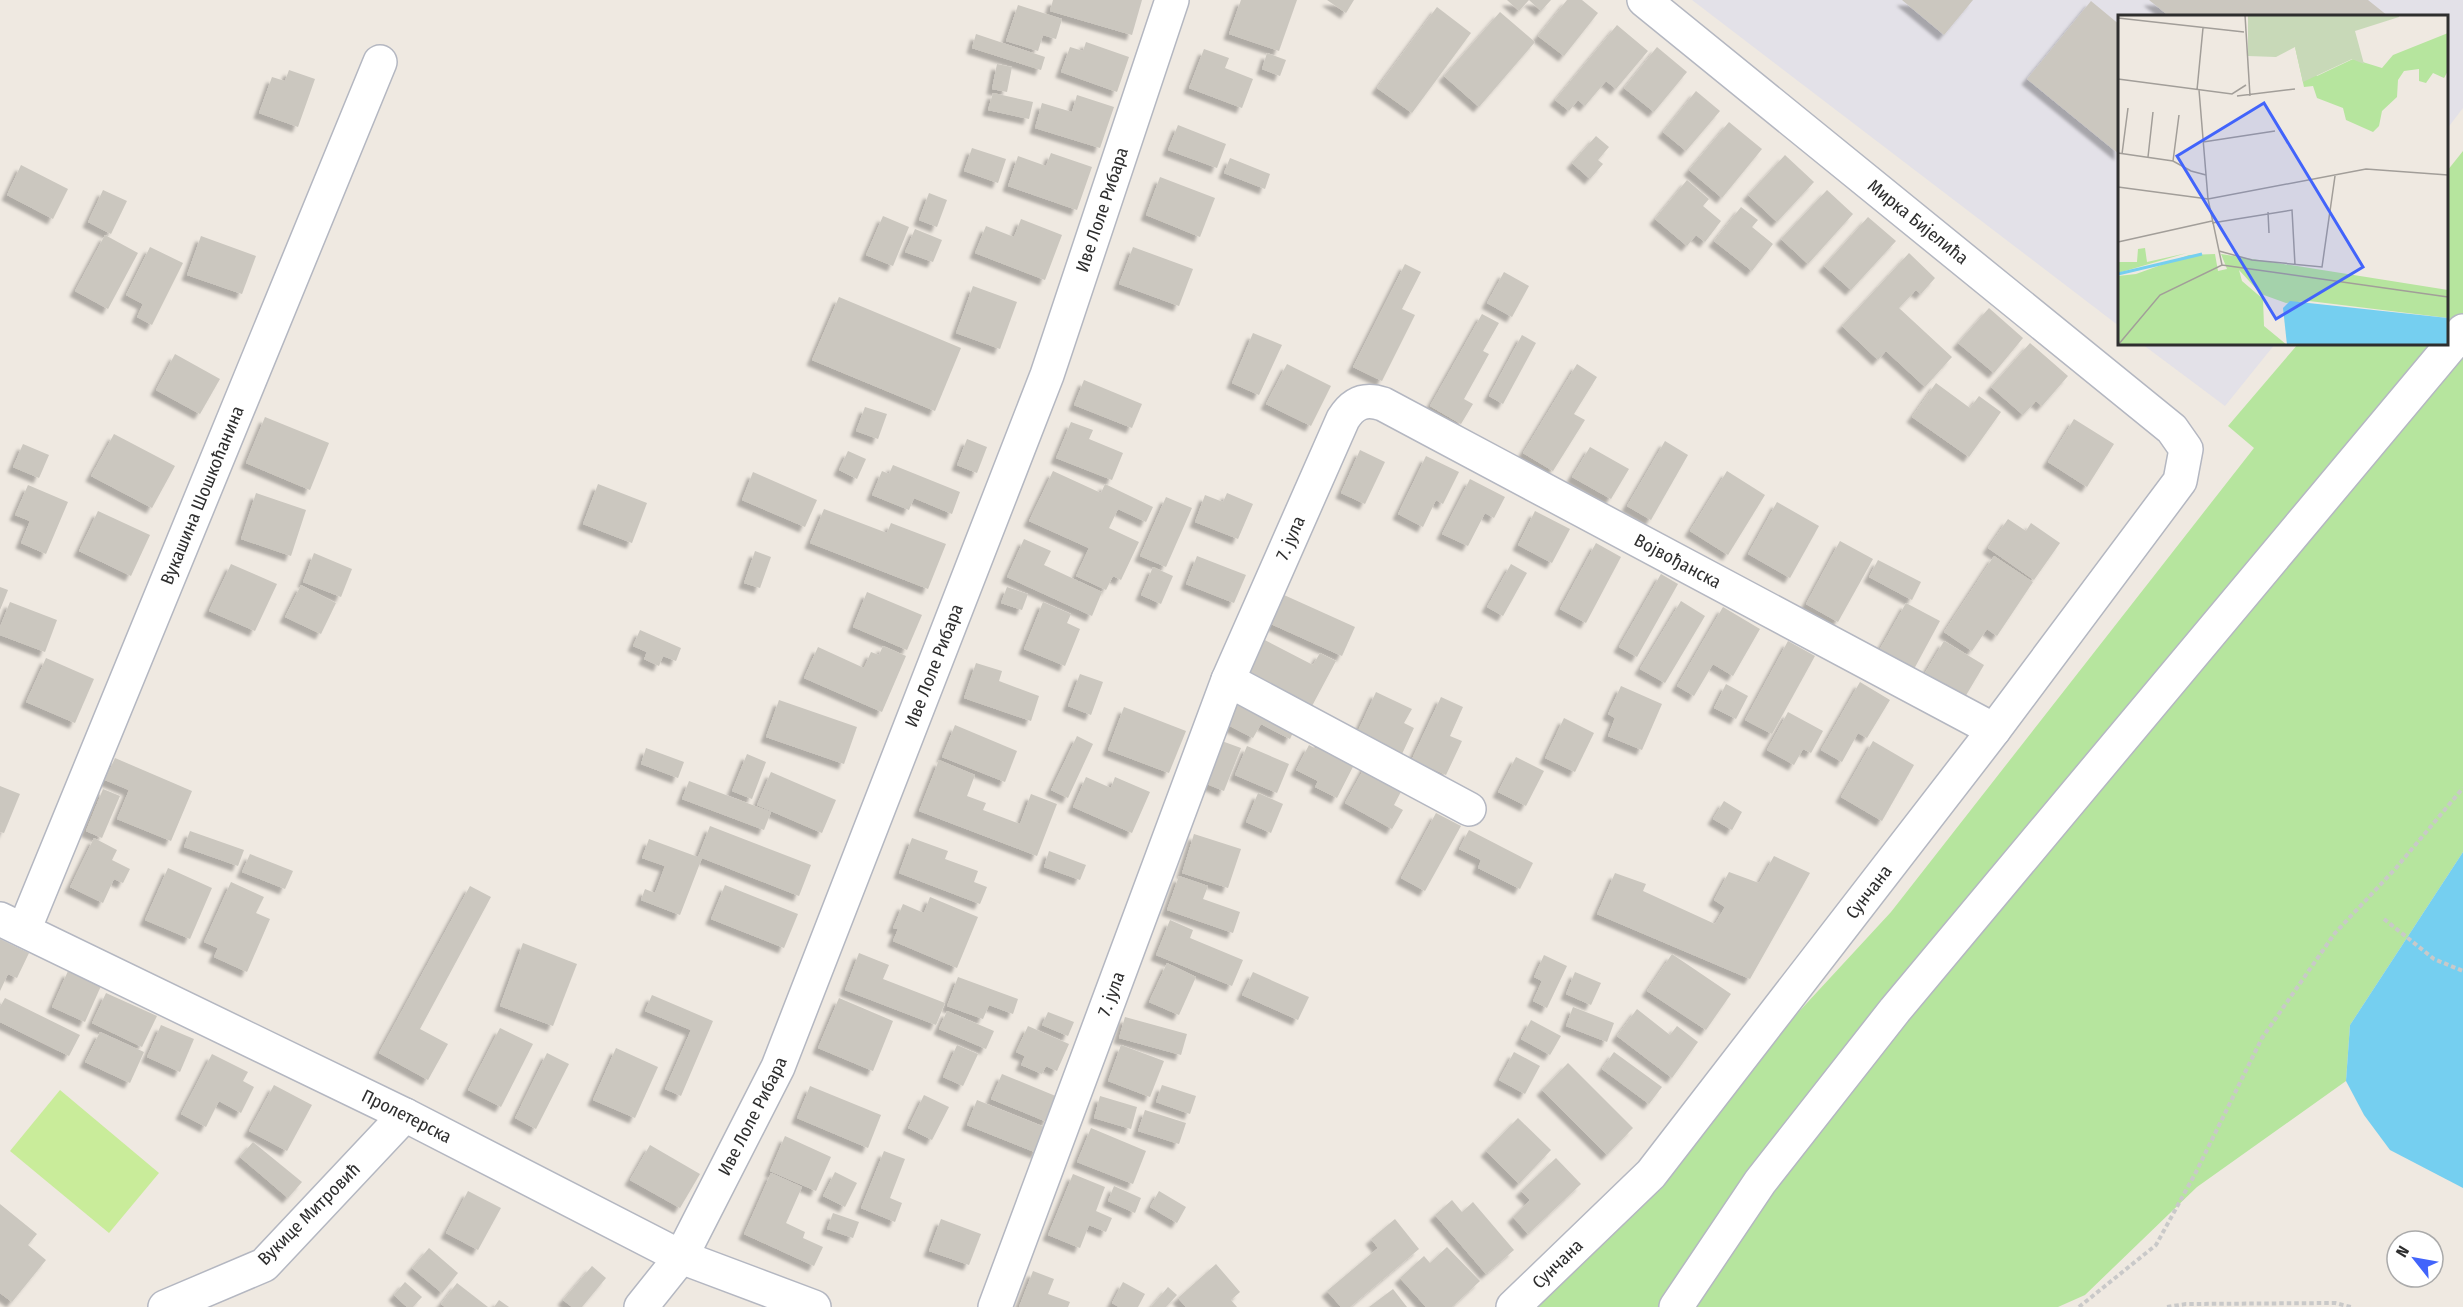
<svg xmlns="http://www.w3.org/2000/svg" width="2463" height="1307" viewBox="0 0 2463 1307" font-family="'Fira Sans Condensed',sans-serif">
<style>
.industrial{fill:#e3e1e8}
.green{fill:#b6e59e}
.pitch{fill:#c9ec9a}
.water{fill:#75cff0}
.building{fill:#cbc7bf;filter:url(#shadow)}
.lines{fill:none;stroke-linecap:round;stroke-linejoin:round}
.street-casing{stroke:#b4b7c1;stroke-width:36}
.path{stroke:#c9c9c9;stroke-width:4;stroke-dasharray:4.5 3;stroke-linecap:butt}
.street{stroke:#fff;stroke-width:33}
.labels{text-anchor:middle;stroke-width:6;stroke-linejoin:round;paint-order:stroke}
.street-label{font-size:18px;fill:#2e2e2e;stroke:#fff}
.inset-river{fill:none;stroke:#75cff0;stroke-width:3}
.inset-road{fill:none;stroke:#a29e99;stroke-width:1.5}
.view{fill:#4264fb;fill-opacity:0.15;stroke:#4264fb;stroke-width:3}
.inset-edge{fill:none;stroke:#2e2e2e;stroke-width:3}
</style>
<defs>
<filter id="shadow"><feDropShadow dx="-5.5" dy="5.5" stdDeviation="1.5" flood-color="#0004"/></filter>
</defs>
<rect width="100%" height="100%" fill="#efe9e1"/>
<g class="industrial">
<polygon points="1692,0 2463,0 2463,108 2447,129 2446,16 2120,16 2119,326"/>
<polygon points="2142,344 2275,344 2225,406"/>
</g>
<polygon class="green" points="2463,151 2463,852 2350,1025 2346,1081 2197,1187 2085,1295 2058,1307 1526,1307 1891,912 2254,448 2228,426 2298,344 2446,344 2447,171"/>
<polygon class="pitch" points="60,1090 159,1173 109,1233 10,1151"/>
<polygon class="water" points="2463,852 2463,1188 2390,1150 2364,1115 2346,1081 2350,1025"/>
<g class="building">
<polygon points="1053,0 1142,0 1132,35 1050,11"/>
<polygon points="1241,0 1297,0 1279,51 1229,34"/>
<polygon points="1327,0 1354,0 1346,13"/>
<polygon points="1507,0 1551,0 1541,11 1529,0 1519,11"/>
<polygon points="1567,0 1582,0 1598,13 1564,56 1538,36"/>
<polygon points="1902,0 1973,0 1944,35"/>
<polygon points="2149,0 2368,0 2388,16 2169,16"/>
<polygon points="2091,1 2120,25 2120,155 2027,79"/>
<polygon points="1018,5 1062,19 1056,39 1043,35 1038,51 1006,41"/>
<polygon points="1437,7 1471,33 1412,113 1377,88"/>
<polygon points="1500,12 1535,42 1479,107 1444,76"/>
<polygon points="1617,25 1648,51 1616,89 1606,81 1585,106 1578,100 1569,111 1555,100"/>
<polygon points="976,34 1045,57 1041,70 972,48"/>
<polygon points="1086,42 1129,57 1117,92 1061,72 1070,47 1083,51"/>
<polygon points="1657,47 1687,72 1654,112 1624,88"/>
<polygon points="1204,49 1229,58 1225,68 1253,79 1242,108 1189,88"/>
<polygon points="1267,53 1286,60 1280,76 1262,69"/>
<polygon points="997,64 1012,67 1007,92 992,89"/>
<polygon points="289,70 315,79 298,127 259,113 272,77 285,81"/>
<polygon points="1696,91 1720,111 1686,151 1663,132"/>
<polygon points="993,93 1033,102 1029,119 988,110"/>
<polygon points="1077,95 1114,107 1100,148 1035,128 1042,103 1072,112"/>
<polygon points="1729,122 1762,149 1722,198 1689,170"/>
<polygon points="1178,125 1226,144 1217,168 1168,150"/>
<polygon points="1596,136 1609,147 1598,160 1603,164 1590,179 1572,163"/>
<polygon points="972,148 1006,159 998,183 964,171"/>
<polygon points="1051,153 1092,167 1077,210 1008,186 1018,156 1046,166"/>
<polygon points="1785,155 1814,182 1777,222 1748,195"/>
<polygon points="1230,158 1270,174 1265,189 1224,173"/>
<polygon points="21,165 68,189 53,219 7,195"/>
<polygon points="1160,177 1215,198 1200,237 1146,215"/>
<polygon points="1687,180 1709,199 1703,206 1721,221 1705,242 1696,235 1687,246 1655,219"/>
<polygon points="103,190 127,201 111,234 88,222"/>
<polygon points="1827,190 1853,214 1808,264 1781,239"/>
<polygon points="929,193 947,200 937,227 919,220"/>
<polygon points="1741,207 1758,220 1752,227 1773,244 1752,271 1714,241"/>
<polygon points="883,216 909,227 893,266 866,255"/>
<polygon points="1868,217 1896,241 1851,290 1824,266"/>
<polygon points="1021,219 1062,235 1045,280 975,253 986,226 1014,237"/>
<polygon points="915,229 942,240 933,262 905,252"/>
<polygon points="105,235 138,253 108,309 75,291"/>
<polygon points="201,236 256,256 242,294 187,275"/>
<polygon points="150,247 183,263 152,325 137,317 143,304 126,295"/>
<polygon points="1133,247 1193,269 1179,306 1119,284"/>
<polygon points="1909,253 1935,278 1921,294 1916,290 1899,308 1952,357 1925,387 1886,351 1878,360 1842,326"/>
<polygon points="1405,264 1421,272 1402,309 1415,315 1382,381 1353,367"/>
<polygon points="1504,272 1529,286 1512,317 1487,303"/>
<polygon points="973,286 1017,302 1000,349 956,333"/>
<polygon points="839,297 961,348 935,411 812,360"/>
<polygon points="1989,308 2023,338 1994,373 1958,343"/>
<polygon points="1482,314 1499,323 1483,351 1489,354 1464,399 1473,404 1461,424 1430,406"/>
<polygon points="1253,333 1282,345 1259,395 1232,383"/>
<polygon points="1522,335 1536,343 1503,404 1489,396"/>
<polygon points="2030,343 2068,376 2042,406 2036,401 2023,415 1991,387"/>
<polygon points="175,354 220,379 200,414 156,390"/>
<polygon points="1287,364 1331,386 1311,426 1266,404"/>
<polygon points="1577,364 1597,377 1574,414 1585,420 1553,471 1523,453"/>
<polygon points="1084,380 1142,404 1132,428 1074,405"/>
<polygon points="1936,383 1970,408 1979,396 2001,412 1969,457 1912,417"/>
<polygon points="865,407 887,414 878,439 856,431"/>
<polygon points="265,417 329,443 310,490 246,463"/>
<polygon points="2074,419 2114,444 2087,487 2048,462"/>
<polygon points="1071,422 1093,430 1089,439 1123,453 1112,480 1056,458"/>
<polygon points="114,434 175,466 152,508 91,476"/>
<polygon points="967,439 987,447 977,473 957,465"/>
<polygon points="1665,441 1688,455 1651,520 1627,506"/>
<polygon points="23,444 49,455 39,478 13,467"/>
<polygon points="1590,447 1629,469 1611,499 1572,477"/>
<polygon points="1360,450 1385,462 1365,504 1341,493"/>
<polygon points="848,451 866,459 857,479 839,470"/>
<polygon points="1426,456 1459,472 1443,504 1436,500 1423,527 1398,514"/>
<polygon points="893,465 960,492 952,514 914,498 909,510 872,495 882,471 889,474"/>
<polygon points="1053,471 1101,493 1105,484 1153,507 1146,522 1118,509 1109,528 1139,542 1121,580 1113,576 1106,590 1076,576 1089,548 1029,521"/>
<polygon points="1727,471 1765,495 1728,555 1690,531"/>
<polygon points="753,472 817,500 805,527 742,500"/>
<polygon points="1470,479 1505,497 1494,518 1485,513 1468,546 1442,534"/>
<polygon points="598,484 647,503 632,543 583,524"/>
<polygon points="28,485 68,502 46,554 21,543 30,521 15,515"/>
<polygon points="256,493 306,510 291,556 241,539"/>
<polygon points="1227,493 1253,504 1238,539 1195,522 1205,495 1223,502"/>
<polygon points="1166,497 1192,508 1166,567 1140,556"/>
<polygon points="1777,502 1819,526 1790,578 1748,554"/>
<polygon points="824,509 887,533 891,523 946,544 928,589 810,543"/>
<polygon points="98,511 150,535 131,576 79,551"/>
<polygon points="1535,511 1570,529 1552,563 1518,545"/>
<polygon points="2008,519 2026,531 2031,523 2060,543 2034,580 1988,548"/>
<polygon points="1024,539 1051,551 1044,565 1102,592 1092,616 1007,577"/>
<polygon points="1840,541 1873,559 1838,622 1806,604"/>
<polygon points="1596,543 1621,557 1586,623 1560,609"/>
<polygon points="755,551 771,557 760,588 744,583"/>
<polygon points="314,553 352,569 341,597 303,582"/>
<polygon points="1197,556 1246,575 1234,603 1186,584"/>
<polygon points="1994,556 2033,582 1997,636 1987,629 1972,651 1944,632"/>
<polygon points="1878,560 1921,582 1912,600 1869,577"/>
<polygon points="231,564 277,584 255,631 209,611"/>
<polygon points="1511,564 1527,573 1503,616 1487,607"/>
<polygon points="1153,567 1173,576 1161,604 1141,595"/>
<polygon points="1661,574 1678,584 1637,657 1619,647"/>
<polygon points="301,585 336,603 321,634 285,617"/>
<polygon points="0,587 8,590 0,610"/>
<polygon points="1007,587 1028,594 1022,610 1001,603"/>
<polygon points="867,592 922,615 907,650 853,627"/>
<polygon points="1284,595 1355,627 1342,656 1271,624"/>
<polygon points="1681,601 1705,616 1665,683 1640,669"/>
<polygon points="10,602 57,620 45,652 0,635 0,627"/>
<polygon points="1043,602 1071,614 1067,623 1080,629 1065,666 1024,649"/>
<polygon points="1906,603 1940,621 1914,669 1880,649"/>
<polygon points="1723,607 1760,629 1733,676 1713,664 1694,696 1677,686"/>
<polygon points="640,630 681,648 676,661 663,656 659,666 644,659 647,652 633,646"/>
<polygon points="1261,638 1313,665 1320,653 1336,661 1312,706 1245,671"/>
<polygon points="1788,641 1815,656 1772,734 1745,720"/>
<polygon points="1944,641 1984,665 1965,697 1925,673"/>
<polygon points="883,646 906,656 882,712 804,678 818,647 864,668 871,652 879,655"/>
<polygon points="46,658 94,679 75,723 26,702"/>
<polygon points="976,663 1002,671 999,681 1039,696 1031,721 964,698"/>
<polygon points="1080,674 1103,682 1091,715 1068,706"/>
<polygon points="1860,682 1890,700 1867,738 1858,733 1842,762 1821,750"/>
<polygon points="1726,684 1748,696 1736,719 1714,708"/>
<polygon points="1621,686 1662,704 1642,750 1608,736 1615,718 1608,714"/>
<polygon points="1376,692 1412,709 1404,723 1414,728 1402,754 1357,733"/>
<polygon points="1441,697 1463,707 1450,736 1462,741 1446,775 1412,759"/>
<polygon points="1241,699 1296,726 1290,739 1261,724 1253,738 1228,725"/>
<polygon points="779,700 857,727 844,764 766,737"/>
<polygon points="1124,707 1186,731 1169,773 1108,750"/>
<polygon points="1788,712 1823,731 1811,753 1803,749 1794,765 1767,750"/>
<polygon points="1564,718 1594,733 1575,772 1545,758"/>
<polygon points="955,725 1017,751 1005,782 942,757"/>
<polygon points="1077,736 1093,744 1068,798 1051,790"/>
<polygon points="1322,738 1358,757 1337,798 1315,787 1318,781 1296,770 1309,745 1316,749"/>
<polygon points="1219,740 1241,748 1224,791 1202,782"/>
<polygon points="1873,741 1914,765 1882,821 1841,797"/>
<polygon points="1247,746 1289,764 1277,793 1235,775"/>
<polygon points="646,748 684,762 678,778 641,764"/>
<polygon points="747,754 766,762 752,799 732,791"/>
<polygon points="1516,757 1544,771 1526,806 1498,792"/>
<polygon points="115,758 192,791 171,841 117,819 129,790 105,780"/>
<polygon points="939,760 975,775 967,796 986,803 983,810 1020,824 1031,794 1057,804 1037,856 919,811"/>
<polygon points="1367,763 1405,784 1394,805 1403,810 1392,829 1345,803"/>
<polygon points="771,772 836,800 822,833 757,805"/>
<polygon points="1086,777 1111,788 1115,777 1150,792 1132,833 1073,807"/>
<polygon points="689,781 771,812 764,830 682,799"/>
<polygon points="0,786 20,794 4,833 0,832"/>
<polygon points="103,789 120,796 102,838 86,831"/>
<polygon points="1258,793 1283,804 1271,833 1246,822"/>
<polygon points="1724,801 1742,812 1732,830 1713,819"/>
<polygon points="1436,813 1461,826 1425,891 1401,878"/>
<polygon points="710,826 811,865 799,896 702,858 680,915 641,900 645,889 655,893 665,866 642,858 649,839 698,857"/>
<polygon points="1469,830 1533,863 1520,889 1478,868 1481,860 1459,849"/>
<polygon points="190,831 244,850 238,866 184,847"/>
<polygon points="1194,834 1241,849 1228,888 1182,873"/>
<polygon points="94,838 117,850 112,860 130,869 123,883 114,879 103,903 70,887"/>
<polygon points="912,838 948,851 945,859 978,871 974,882 987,887 980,904 899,873"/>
<polygon points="1049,851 1086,865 1080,880 1044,867"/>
<polygon points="250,854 293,871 285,889 242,872"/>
<polygon points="1774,856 1810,873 1750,979 1597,914 1615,873 1646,884 1643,891 1715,924 1725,907 1714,900 1729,872 1759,883"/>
<polygon points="168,868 212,888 190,939 145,920"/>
<polygon points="1179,876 1208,886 1203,899 1240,912 1233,933 1167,910"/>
<polygon points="231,882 264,897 256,913 270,919 247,972 214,957 218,948 204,942"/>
<polygon points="725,885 798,914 784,948 711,919"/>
<polygon points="470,886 491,897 420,1029 448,1044 428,1080 379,1053"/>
<polygon points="930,897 978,917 957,968 893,941 898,929 893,928 903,904 924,913"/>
<polygon points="1170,920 1193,930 1190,938 1243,960 1232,986 1156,955"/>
<polygon points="0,939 29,953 17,978 8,974 0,991"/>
<polygon points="523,943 577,964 553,1026 500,1006"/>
<polygon points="859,953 889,965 883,979 945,1003 936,1025 845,990"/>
<polygon points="1672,954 1731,994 1706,1030 1647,991"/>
<polygon points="1544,955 1567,966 1547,1008 1533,1001 1542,981 1534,977"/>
<polygon points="1167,963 1196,977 1179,1015 1149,1002"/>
<polygon points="68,971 101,986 85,1022 52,1007"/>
<polygon points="1253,972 1309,997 1298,1020 1242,995"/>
<polygon points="1575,972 1601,983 1591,1005 1566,994"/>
<polygon points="958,977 1018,999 1013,1014 989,1005 983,1019 947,1006"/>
<polygon points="106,993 157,1016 142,1047 92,1023"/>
<polygon points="652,995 713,1021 681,1096 665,1089 691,1030 645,1011"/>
<polygon points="5,998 80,1035 69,1056 0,1022 0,1007"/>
<polygon points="839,998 893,1021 873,1071 818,1048"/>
<polygon points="1573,1007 1614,1023 1607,1042 1566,1026"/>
<polygon points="1637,1009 1670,1035 1677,1026 1698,1042 1672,1078 1617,1036"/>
<polygon points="947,1011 994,1031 986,1049 939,1029"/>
<polygon points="1048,1012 1074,1022 1068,1036 1042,1025"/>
<polygon points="1125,1017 1187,1034 1181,1055 1119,1038"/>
<polygon points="1531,1020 1561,1036 1550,1055 1521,1039"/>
<polygon points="161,1025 194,1039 180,1072 147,1057"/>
<polygon points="1028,1026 1069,1044 1057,1071 1046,1066 1042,1074 1021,1065 1025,1056 1016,1052"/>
<polygon points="500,1028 533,1044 501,1107 468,1090"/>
<polygon points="100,1032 144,1052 130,1083 85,1062"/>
<polygon points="957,1045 978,1054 963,1086 943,1077"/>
<polygon points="1121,1045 1164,1061 1150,1097 1108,1081"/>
<polygon points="616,1048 658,1067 635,1118 593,1100"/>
<polygon points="1514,1052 1540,1066 1525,1094 1499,1080"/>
<polygon points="1614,1052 1662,1087 1649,1104 1602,1069"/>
<polygon points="547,1053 569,1064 536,1129 515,1118"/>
<polygon points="212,1054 248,1072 243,1081 254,1087 241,1113 219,1101 206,1127 181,1114"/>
<polygon points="1568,1063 1633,1128 1607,1155 1542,1090"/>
<polygon points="1002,1074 1058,1097 1047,1122 991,1099"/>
<polygon points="274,1085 312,1105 287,1151 249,1131"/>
<polygon points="1162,1085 1196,1096 1190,1114 1156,1102"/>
<polygon points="810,1086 881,1115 868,1148 797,1118"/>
<polygon points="924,1095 949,1107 932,1140 908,1128"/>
<polygon points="1100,1096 1137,1107 1131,1129 1094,1118"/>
<polygon points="977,1100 1047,1128 1037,1153 967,1125"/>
<polygon points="1145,1110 1186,1123 1179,1144 1138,1131"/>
<polygon points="1518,1118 1551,1150 1519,1184 1486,1151"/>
<polygon points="1091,1128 1146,1151 1133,1184 1077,1162"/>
<polygon points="785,1136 831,1157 816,1191 770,1171"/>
<polygon points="253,1142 302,1182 288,1198 240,1157"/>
<polygon points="650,1145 700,1174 680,1208 630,1180"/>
<polygon points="884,1151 905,1159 890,1198 902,1203 895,1222 861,1208"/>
<polygon points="1556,1158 1581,1184 1528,1234 1513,1217 1530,1200 1521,1191"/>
<polygon points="835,1172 857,1183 845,1207 823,1196"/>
<polygon points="771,1173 802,1187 786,1223 805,1232 803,1238 823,1247 814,1266 744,1234"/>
<polygon points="1073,1174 1105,1187 1096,1211 1112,1218 1106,1232 1089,1225 1080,1248 1048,1235"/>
<polygon points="1114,1186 1141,1198 1135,1213 1108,1201"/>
<polygon points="468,1191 501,1208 478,1250 446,1233"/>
<polygon points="1159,1191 1186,1207 1177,1223 1150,1207"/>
<polygon points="1452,1200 1462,1212 1473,1202 1514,1250 1486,1274 1435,1215"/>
<polygon points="0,1204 37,1234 28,1245 46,1260 12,1302 0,1293"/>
<polygon points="833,1213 859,1222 853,1238 827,1229"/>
<polygon points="941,1219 981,1234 969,1265 929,1251"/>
<polygon points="1395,1219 1419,1249 1350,1307 1341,1307 1327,1291 1378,1248 1371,1239"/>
<polygon points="1447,1247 1480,1281 1452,1307 1426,1307 1400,1278 1424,1256 1430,1263"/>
<polygon points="429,1248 458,1273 442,1293 412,1268"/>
<polygon points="1216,1264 1240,1292 1231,1300 1237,1307 1186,1307 1178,1298"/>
<polygon points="592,1266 606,1278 582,1307 572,1307 563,1300"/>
<polygon points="1033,1271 1054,1279 1048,1294 1070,1302 1068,1307 1019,1307"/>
<polygon points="405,1282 422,1297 413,1307 407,1307 394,1295"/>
<polygon points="1123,1282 1145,1294 1138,1307 1119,1307 1112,1303"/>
<polygon points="457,1283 488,1307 445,1307 441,1304"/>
<polygon points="1168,1287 1177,1295 1166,1307 1151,1307"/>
<polygon points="1393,1289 1407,1307 1369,1307"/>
<polygon points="499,1300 509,1307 494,1307"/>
</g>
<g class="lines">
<defs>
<g id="street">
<polyline points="1228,680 1469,809"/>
<path id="s1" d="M0,919l405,196 276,142 133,50"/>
<path id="s2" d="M24,930l356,-868"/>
<polyline points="165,1307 264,1265 405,1115"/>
<path id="s3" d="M641,1307l40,-50 97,-190 269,-692 125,-375"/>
<path id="s4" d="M995,1307l233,-627 115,-261c10,-16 22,-21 40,-15l611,326"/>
<path id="s5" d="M1513,1307l138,-133 343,-444 186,-249 6,-32 -14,-20 -528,-429"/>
<polyline points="1676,1307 1760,1182 1895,1010 2463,331"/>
</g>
</defs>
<use href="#street" class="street-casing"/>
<g class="path">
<polyline points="2384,919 2434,959 2463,971"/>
<polyline points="2079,1307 2156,1245 2196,1172 2262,1038 2335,933 2396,868 2463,788"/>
<polyline points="2167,1307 2186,1304 2335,1303 2351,1307"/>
</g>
<use href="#street" class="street"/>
</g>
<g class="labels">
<g class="street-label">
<text dy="6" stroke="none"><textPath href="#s3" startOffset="1194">Иве Лоле Рибара</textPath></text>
<text transform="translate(1918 222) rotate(39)" y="6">Мирка Бијелића</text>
<text dy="6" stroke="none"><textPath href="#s2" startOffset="470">Вукашина Шошкоћанина</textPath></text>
<text dy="6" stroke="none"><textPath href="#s4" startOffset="824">7. јула</textPath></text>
<text dy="6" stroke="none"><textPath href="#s4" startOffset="1335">Војвођанска</textPath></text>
<text dy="6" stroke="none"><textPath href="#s3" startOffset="708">Иве Лоле Рибара</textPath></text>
<text dy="6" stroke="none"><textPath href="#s5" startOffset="548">Сунчана</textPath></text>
<text dy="6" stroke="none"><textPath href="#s4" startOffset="334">7. јула</textPath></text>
<text dy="6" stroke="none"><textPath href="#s1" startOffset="452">Пролетерска</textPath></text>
<text dy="6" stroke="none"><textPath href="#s3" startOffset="222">Иве Лоле Рибара</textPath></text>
<text transform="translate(309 1214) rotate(-45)" y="6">Вукице Митровић</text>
<text dy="6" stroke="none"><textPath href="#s5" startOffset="62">Сунчана</textPath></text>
</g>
</g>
<g transform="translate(2118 15)">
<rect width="330" height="330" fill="#efe9e1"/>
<path d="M330,18v38l-4,7 -11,-5 -7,10 -7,-2v-12l-15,2 -6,9 -1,17 -15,14 -3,15 -6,6 -27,-12 -3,-12 -26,-10 -4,-12 -9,1 -9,-40 22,29 36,-17 29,9 11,-13zM27,233l2,14 40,-9 -69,20v-11h19l1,-13zM97,239l3,17 9,-2 -6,-15 227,36v28l-139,-17 -23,2 -25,-9 -22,-24 3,11 21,18 1,27 23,19h-169v-69l18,-2 53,-19z" fill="#b6e59e"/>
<path d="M130,0h151v2l-44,14 9,33 -12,-5 -49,23 -8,-35 -19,10 -28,-1z" fill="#c8d9b8"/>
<path d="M172,286l158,17v27h-161l-4,-37z" fill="#75cff0"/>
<path class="inset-river" d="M0,259l84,-20"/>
<path class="inset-road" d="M127,0l5,81M0,3l126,14M0,64l114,15 14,-9M79,75l6,-62M81,75l9,109 14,66M119,81l58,-7M85,127l72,-11M0,138l55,8 18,10 15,4M4,139l6,-46M30,142l5,-45M55,146l6,-46M0,172l90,12 158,-30 82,6M150,197l1,21M94,208l80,-13 3,55M0,227l94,-21M101,236l33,9 70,7 13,-91M0,330l42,-50 62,-30 226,32"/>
<path class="view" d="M146,88l99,164 -87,52 -99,-163z"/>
<rect width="330" height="330" class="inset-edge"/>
</g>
<g transform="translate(2415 1259) rotate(301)"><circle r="28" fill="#ffffff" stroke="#ababab" stroke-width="1.5"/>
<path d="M0-4.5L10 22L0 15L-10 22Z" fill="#4264fb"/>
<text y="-9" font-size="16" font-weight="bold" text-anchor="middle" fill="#2e2e2e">N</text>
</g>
</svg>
